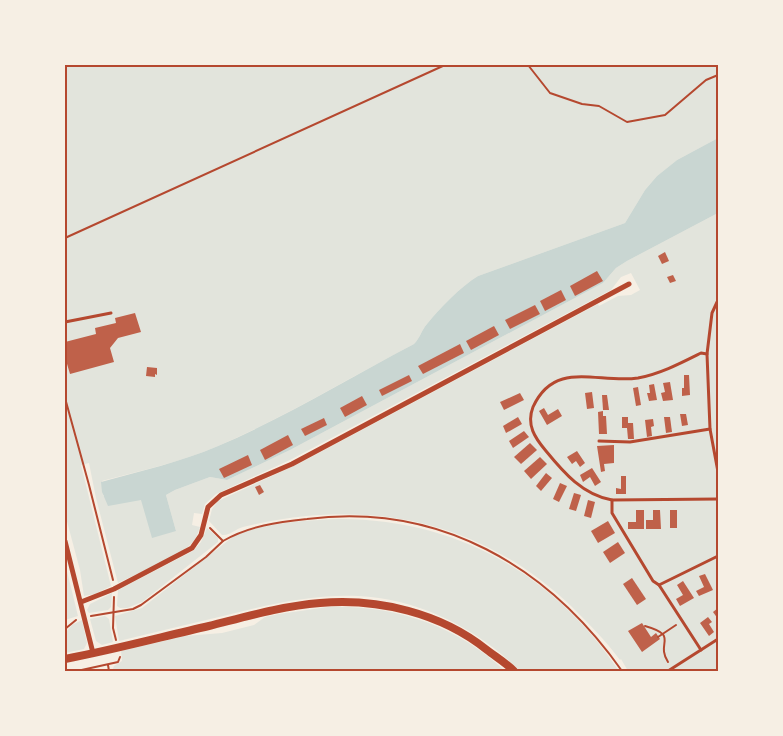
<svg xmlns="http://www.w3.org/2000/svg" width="783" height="736" viewBox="0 0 783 736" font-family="'Golos Text',sans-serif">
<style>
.green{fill:#e2e4dc}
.water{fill:#c9d6d2}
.building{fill:#bf614a}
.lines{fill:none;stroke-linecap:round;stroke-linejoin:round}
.path{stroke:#b5482f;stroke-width:2}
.service{stroke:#b5482f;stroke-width:3}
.minor{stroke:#b5482f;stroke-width:5}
.secondary{stroke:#b5482f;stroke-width:8}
.neatline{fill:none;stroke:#b5482f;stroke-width:2}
</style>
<rect width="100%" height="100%" fill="#f6efe4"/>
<g class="green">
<path d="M65,65h653v73l-41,22 -20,16 -12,14 -20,33 -147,53c-18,11 -38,32 -51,48 -6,7 -7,14 -13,20 -65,34 -129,73 -196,102 -37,16 -78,25 -116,35l1,15 38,3 35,32 -10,-36 9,-5 35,-13 17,3 63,-30 313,-167 13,-15 11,-7 91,-48v458h-90l-7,-12 -1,1c-14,-19 -31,-36 -48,-53 -74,-71 -164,-101 -266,-91 -21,2 -43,6 -63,11 -8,2 -13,9 -21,8l-13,-14 3,-12 6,-8 82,-38 298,-159 1,2 19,-10 13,-1 9,-5 -9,-17 -10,4 -10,13 -321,170 -74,34 -11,10 -3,10 -8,-1 -2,12 8,2c-2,6 -4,12 -9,17 -13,13 -55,30 -73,39l-22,-85 -7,-35 -8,2 30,121 -16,8 -11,2 -4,-26 -15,-56z"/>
<path d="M340,519c116,0 214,55 279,152h-99c-43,-43 -101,-72 -162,-75 -46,-2 -91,9 -135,20 -35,8 -70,17 -104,25l-4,-25 27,-8 92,-72c27,-13 75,-16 106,-17z"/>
<polygon points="207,528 218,538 218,542 142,602 127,608 120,608 117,606 118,590 193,551 201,542"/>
<polygon points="65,563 78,616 65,620"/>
<polygon points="112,593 111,607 108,610 89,613 87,610 90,604"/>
<path d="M328,607c66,-2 128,18 177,64h-393l2,-5 8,-5 -1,-10 64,-15 37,-3 32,-8 11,-8 14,-3z"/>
<polygon points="105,616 109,619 113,642 102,645 96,641 90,619"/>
<polygon points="82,620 87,643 84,649 65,653 65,633 72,625"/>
</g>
<path class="water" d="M718,138v75l-91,48 -11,7 -13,15 -313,167 -63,30 -17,-3 -35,13 -9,5 10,36 -24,7 -11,-38 -33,6 -6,-14 -1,-10c39,-11 80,-20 117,-36 66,-28 131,-68 196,-102 6,-6 7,-13 13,-20 13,-16 33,-37 51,-48l147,-53 20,-33 12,-14 20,-16z"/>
<g class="building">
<polygon points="665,252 669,261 662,264 658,256"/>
<polygon points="597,271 603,281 575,296 570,286"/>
<polygon points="673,275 676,281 670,283 667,277"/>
<polygon points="561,290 566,300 545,311 540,301"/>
<polygon points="535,305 540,314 510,329 505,320"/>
<polygon points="135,313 141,332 118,338 110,348 114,362 70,374 65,357 65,342 96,334 95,328 116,323 115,318"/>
<polygon points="494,326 499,335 471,350 466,341"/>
<polygon points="460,344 464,353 423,374 418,366"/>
<polygon points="147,367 157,368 157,375 155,374 155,377 146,376"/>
<polygon points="409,375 412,381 382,396 379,390"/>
<polygon points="684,375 689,375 690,395 682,396 682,388 684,388"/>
<polygon points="670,382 673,400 663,401 661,393 665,392 663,383"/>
<polygon points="654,384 657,400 649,401 647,393 650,393 649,385"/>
<polygon points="638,387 641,405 636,406 633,388"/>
<polygon points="592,392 594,408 587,409 585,393"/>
<polygon points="520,393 524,400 504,410 500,402"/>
<polygon points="602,395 607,395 609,410 603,410"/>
<polygon points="362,396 367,405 345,417 340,408"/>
<polygon points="544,408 548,415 558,409 562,416 547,425 539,411"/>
<polygon points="603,411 603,416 606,416 607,434 599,434 598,412"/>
<polygon points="680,414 686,414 688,425 682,426"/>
<polygon points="518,417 522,424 506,433 503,426"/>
<polygon points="622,417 628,417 628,423 633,423 634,439 628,439 627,428 622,428"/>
<polygon points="664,417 670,417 672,432 666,433"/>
<polygon points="324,418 327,425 305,436 301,429"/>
<polygon points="653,419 654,426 651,427 652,436 647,437 645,420"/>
<polygon points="524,431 529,437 513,448 509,441"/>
<polygon points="288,435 293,445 265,460 260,450"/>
<polygon points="530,443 537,450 521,464 514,457"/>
<polygon points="614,445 614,463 604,464 605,471 601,472 597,446"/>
<polygon points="577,451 585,463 580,467 576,461 572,464 567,457"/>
<polygon points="248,455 252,465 224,478 219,469"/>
<polygon points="540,457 547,464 531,479 524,471"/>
<polygon points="592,468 601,482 595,486 590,477 583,482 580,475"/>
<polygon points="546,473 552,478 541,491 536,486"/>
<polygon points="621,476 626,476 626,494 616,494 616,488 621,489"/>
<polygon points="560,483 567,486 559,502 553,499"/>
<polygon points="260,485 264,492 259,495 255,487"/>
<polygon points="574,493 581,495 576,511 569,509"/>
<polygon points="588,500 595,502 591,518 584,516"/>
<polygon points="636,510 644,510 644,529 628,529 628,522 636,522"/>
<polygon points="653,510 660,510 661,529 646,529 646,520 653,520"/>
<rect x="670" y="510" width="7" height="18"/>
<polygon points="608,521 615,533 598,543 591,531"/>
<polygon points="618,542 625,553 610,563 603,552"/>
<polygon points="705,574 713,590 699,596 696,591 704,587 699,576"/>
<polygon points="632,578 646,599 637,605 623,584"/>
<polygon points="683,581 694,598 680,606 676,599 683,595 677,585"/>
<polygon points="718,608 718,619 713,612"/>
<polygon points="708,617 712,622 709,624 714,632 709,636 700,623"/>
<polygon points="642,623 651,637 656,633 660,639 642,652 628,631"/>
</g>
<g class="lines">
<g class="path">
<polyline points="528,65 550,93 582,104 599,106 627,122 665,115 706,80 718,75"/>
<polyline points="65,238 445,65"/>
<polyline points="65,398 89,485 113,580"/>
<path d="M223,541c26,-15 55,-19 84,-22 132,-17 241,47 315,152"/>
<polyline points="114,597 113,628 116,640"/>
<polyline points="91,616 133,609 141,605 206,557 223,541 210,528"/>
<path d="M645,626c35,10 10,16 23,36"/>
<polyline points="65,629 76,620"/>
<polyline points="658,637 676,625"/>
<polyline points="108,665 109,671"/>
<polyline points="77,671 118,662 120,657"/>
</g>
<g class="service">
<path d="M718,300l-6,13 -5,41 -6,-1c-20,10 -41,21 -63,25 -40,6 -83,-19 -105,29 -7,18 2,31 13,44 18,22 37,44 66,49l106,-1"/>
<polyline points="65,322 111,313"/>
<polyline points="707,354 710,429 718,472"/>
<polyline points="599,441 630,442 710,429"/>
<polyline points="612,500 612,513 653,581 659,585"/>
<polyline points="701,650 659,585 718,556"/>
<polyline points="668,671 718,639"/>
</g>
<g class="minor">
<polyline points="65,541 93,653"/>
<polyline points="81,602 114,589 192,548 201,535 208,507 221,495 292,464 629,284"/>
</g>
<path class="secondary" d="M65,659c48,-9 96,-22 144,-33 36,-9 73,-20 111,-23 58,-5 121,10 167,47 9,7 19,13 27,21"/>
</g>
<rect width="783" height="736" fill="none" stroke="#f6efe4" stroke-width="132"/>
<rect x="66" y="66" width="651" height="604" class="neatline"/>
</svg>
